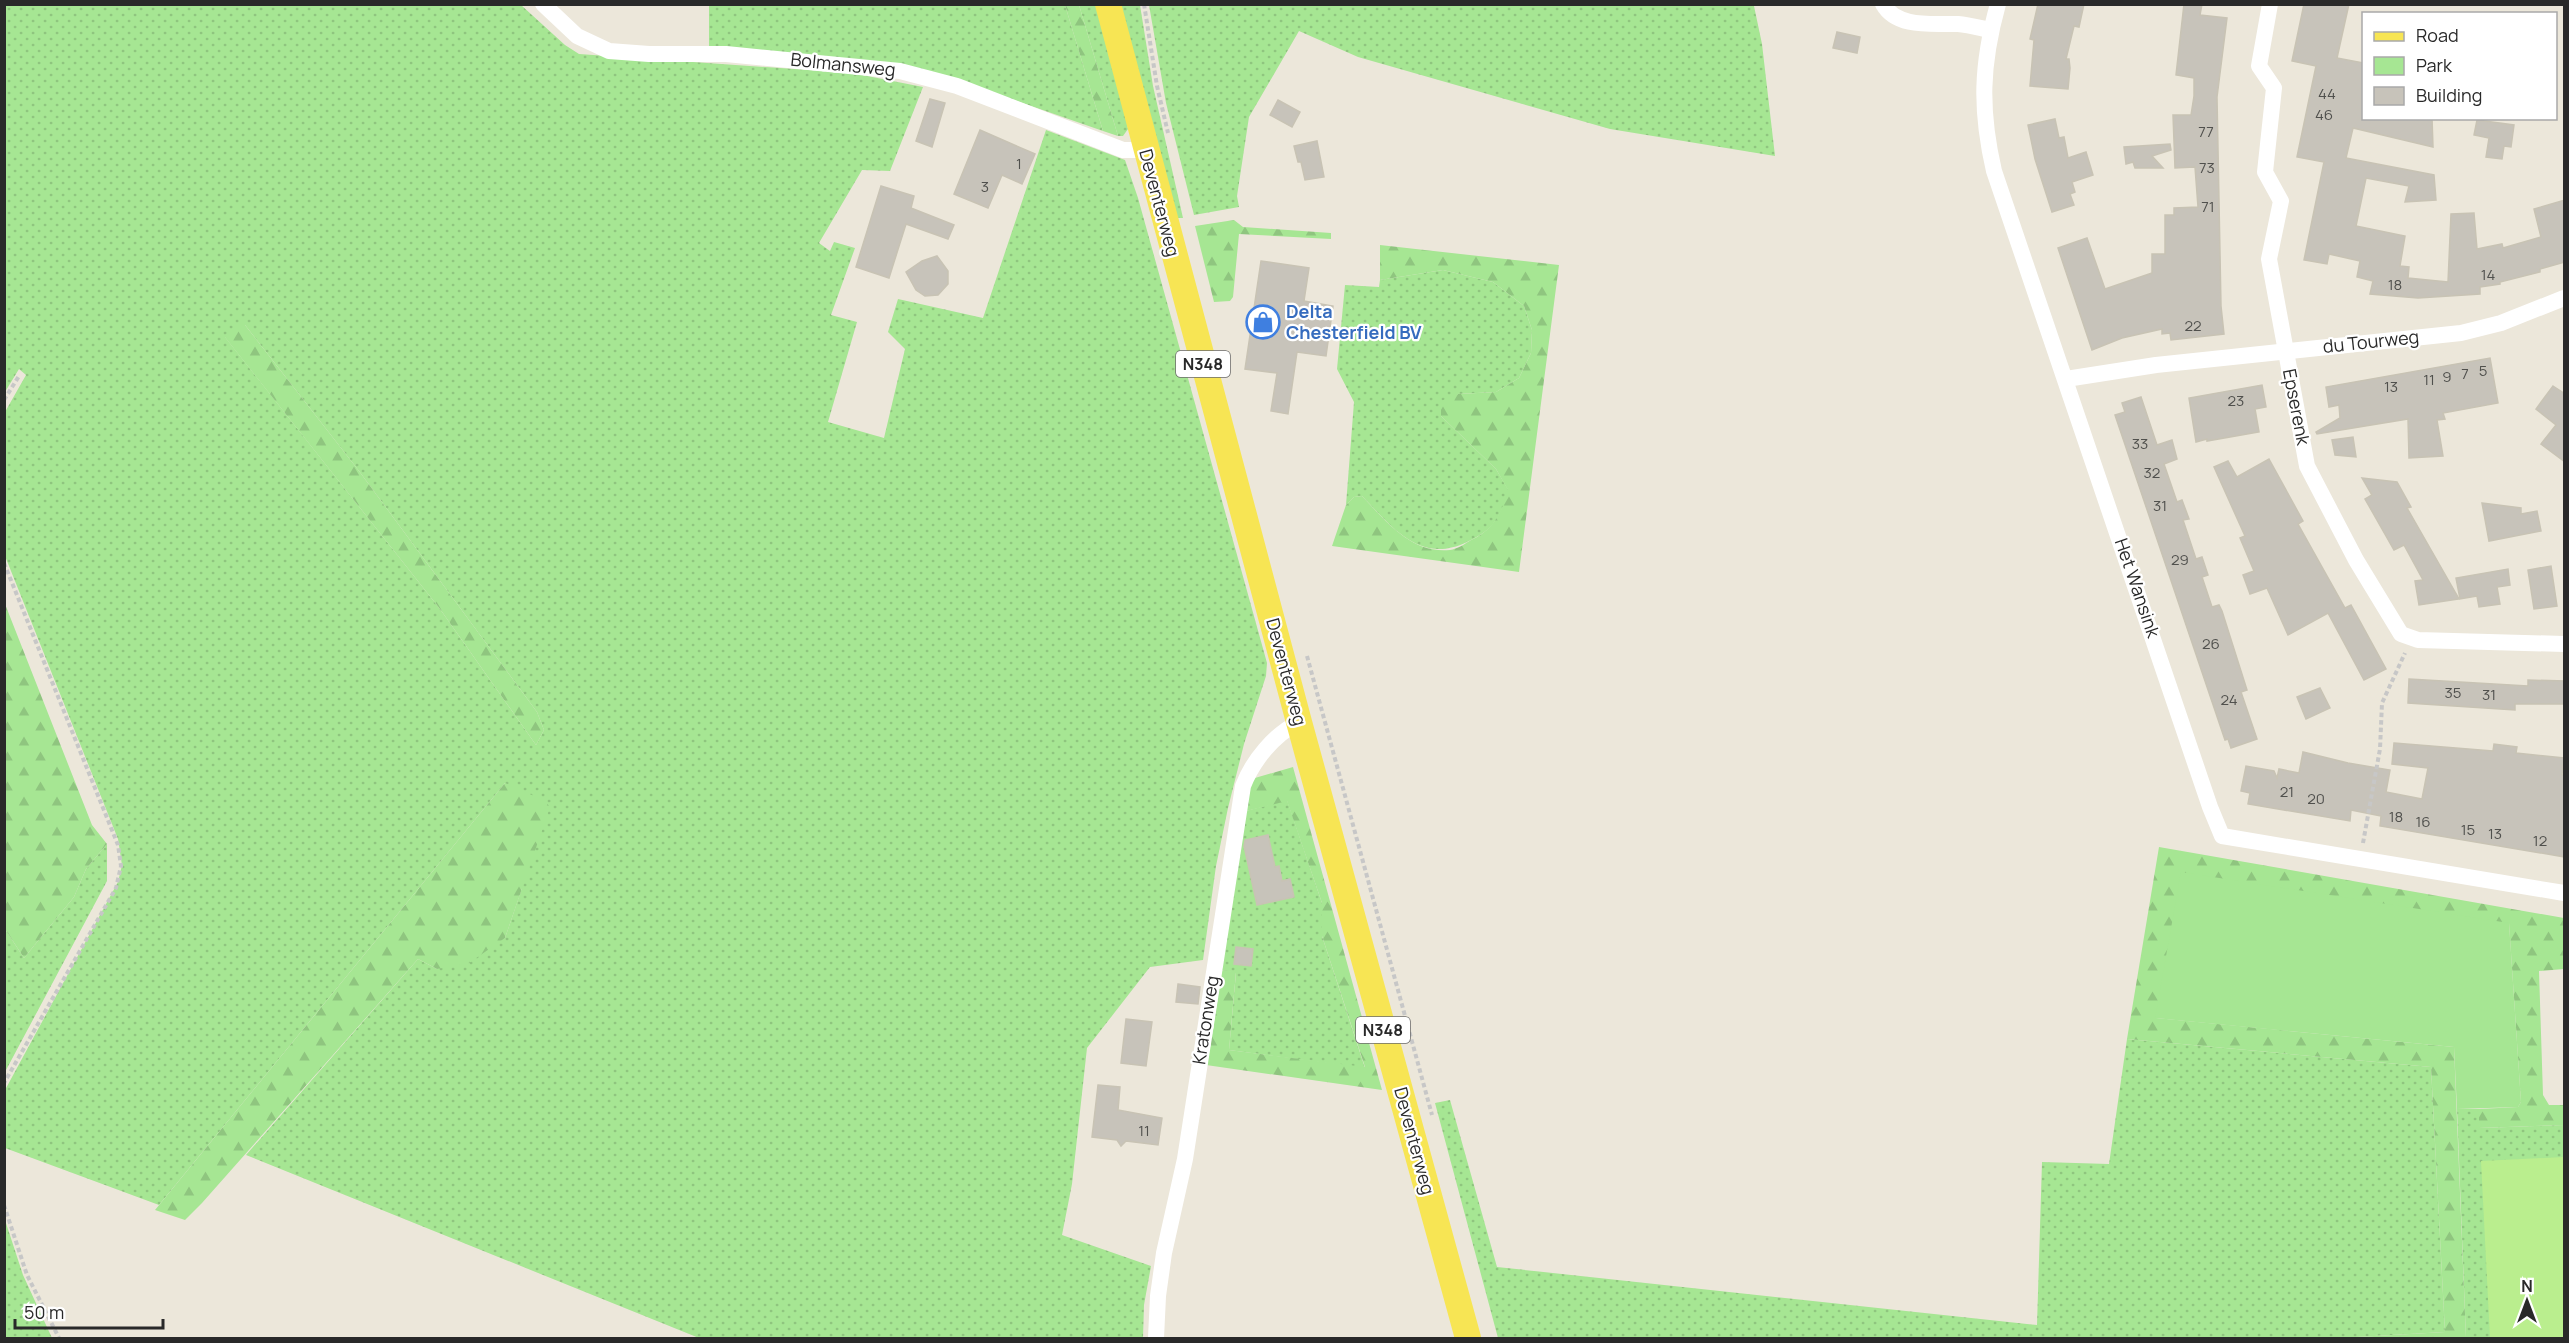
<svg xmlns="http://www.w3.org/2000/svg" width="2569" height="1343" viewBox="0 0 2569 1343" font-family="Manrope,sans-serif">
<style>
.grass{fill:url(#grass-dots);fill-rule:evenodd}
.forest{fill:url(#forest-firs)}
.park{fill:#a6e693}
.pitch{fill:#baee8e}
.building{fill:#c7c3ba;stroke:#c8c3b4;stroke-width:1.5}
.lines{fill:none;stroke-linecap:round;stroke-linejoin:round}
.path{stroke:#c7c7c7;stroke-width:4;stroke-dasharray:4.5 3;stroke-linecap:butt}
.minor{stroke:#fff;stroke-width:16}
.primary{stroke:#f7e554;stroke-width:26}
.labels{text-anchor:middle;stroke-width:4.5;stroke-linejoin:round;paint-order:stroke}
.number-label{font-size:15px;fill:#50504d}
.shield{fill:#fff;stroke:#696969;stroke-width:1.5}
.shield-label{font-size:16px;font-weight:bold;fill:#292929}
.street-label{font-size:18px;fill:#292929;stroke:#fff}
.shop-label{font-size:18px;font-weight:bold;fill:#366cbe;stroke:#fff;text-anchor:start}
</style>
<defs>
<pattern id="grass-dots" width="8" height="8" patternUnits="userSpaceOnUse" patternTransform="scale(1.5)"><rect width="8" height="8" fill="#a6e693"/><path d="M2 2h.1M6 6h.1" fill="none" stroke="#8fc57f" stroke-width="1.8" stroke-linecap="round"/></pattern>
<pattern id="forest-firs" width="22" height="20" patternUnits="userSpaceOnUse" patternTransform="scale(1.5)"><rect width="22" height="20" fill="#a6e693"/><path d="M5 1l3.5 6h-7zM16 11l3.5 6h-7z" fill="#8fc57f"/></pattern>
</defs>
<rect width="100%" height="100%" fill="#ece7da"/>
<g class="grass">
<path d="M4,5h517l44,40 14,9 273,19 71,14 -33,84 -28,-1 -43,73 11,8 4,-9 21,6 -24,67 26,7 -29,100 56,16 21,-89 -17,-17 10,-33 85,19 63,-188 79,30 13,38 129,465 -1,13 -22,68 -16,64 -12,58 -13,94 -53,7 -63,81 -15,136 -10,51 89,31 -7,39 -1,33h-444l-453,-183 172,-196 19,10 68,-31 17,-50 -17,-105 -346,422 -154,-57v-58l113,-208 4,-17 -4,-26 -113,-283v-144l21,-37 -7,-6 -14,23zM245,325l114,146 178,241 7,18 -8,15 -96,-136 -215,-272z"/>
<polygon points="709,5 1065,5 1103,131 930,71 709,47"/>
<polygon points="1079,5 1096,5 1127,123 1128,129 1123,136 1118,136"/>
<polygon points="1120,5 1140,5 1153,86 1183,218 1177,218"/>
<polygon points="1149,5 1750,5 1754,6 1762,44 1775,156 1610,129 1358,57 1299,31 1249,117 1237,196 1239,207 1194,215 1166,103"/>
<path d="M1443,270l50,12 31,24 8,24 -1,23 -12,25 -23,14 -38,2 -17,22 55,53 13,22c-9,27 -16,39 -42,51 -47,23 -75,-15 -105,-46l-8,1 -8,8 8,-103 -17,-33 8,-84 34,2 1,-7z"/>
<polygon points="1287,800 1322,903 1322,936 1365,1068 1229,1050 1236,973 1221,970 1242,812"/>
<polygon points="107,844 107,881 5,1072 5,929 24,958 74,897 86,869"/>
<polygon points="2127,1039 2431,1067 2445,1332 2339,1338 1498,1338 1435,1103 1450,1100 1497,1267 2037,1325 2042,1162 2109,1164"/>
<polygon points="2457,1109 2479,1109 2480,1128 2564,1125 2564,1338 2466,1338"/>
<polygon points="4,1217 23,1275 52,1338 5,1338"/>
</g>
<g class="forest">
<polygon points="1065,5 1079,5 1118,136 1103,131"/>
<polygon points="1234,220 1243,227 1331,233 1331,239 1239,234 1233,297 1230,301 1214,302 1195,226"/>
<path d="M1380,245l179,20 -40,307 -187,-26 14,-41 8,-8 8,-1c24,25 49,58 88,54 7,-1 15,-6 21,-10 22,-10 31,-27 37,-50l-12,-21 -55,-53v-15l17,-7 38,-2 23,-14 12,-25 1,-23 -8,-24 -31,-24 -50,-12 -63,10z"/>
<polygon points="238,325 245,325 359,471 537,712 544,730 536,745 440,609 224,336"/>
<polygon points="5,604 92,825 107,844 86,869 74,897 24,958 5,929"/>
<polygon points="1293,767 1382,1090 1206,1065 1221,970 1236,972 1229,1050 1365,1067 1322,936 1322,903 1287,801 1242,812 1248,780"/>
<polygon points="505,783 545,801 550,807 505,938 469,963 437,969 418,959 202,1203 185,1220 155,1210"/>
<polygon points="2159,847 2564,918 2564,969 2539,971 2543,1095 2549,1105 2564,1105 2564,1125 2479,1128 2479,1109 2518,1107 2521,1102 2509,923 2156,1018 2454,1047 2466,1338 2339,1338 2445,1332 2431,1067 2127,1039"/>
</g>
<polygon class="park" points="2181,872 2509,923 2521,1102 2518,1107 2457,1109 2454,1047 2155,1018"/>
<polygon class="pitch" points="2564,1157 2564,1338 2490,1338 2481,1161"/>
<g class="building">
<polygon points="2038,4 2084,4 2079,27 2074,26 2066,59 2069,59 2070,68 2068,89 2030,86 2034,40 2030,39"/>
<polygon points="2184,4 2202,4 2200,15 2227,18 2217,97 2221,306 2224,334 2171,340 2170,333 2162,334 2162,329 2122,338 2092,350 2058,248 2087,238 2105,289 2152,273 2152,254 2165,254 2165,215 2174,215 2174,208 2198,207 2195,167 2175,168 2173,115 2191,115 2194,96 2194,78 2176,75"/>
<polygon points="2304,4 2349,4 2337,58 2364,63 2364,118 2432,118 2433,147 2353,128 2346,158 2434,175 2436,200 2405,202 2409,186 2366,178 2356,226 2405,236 2400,266 2409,267 2408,278 2448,282 2451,214 2474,213 2477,249 2502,244 2503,248 2541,237 2534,209 2565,200 2565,262 2540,269 2540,272 2500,282 2500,284 2480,287 2480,294 2418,298 2370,294 2373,281 2357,277 2360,261 2329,254 2327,264 2304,260 2324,162 2297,157 2316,66 2292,61"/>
<polygon points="1837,32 1860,37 1857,53 1833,48"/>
<polygon points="930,99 945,103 932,147 916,141"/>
<polygon points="1278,100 1300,112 1292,127 1270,115"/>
<polygon points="2055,119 2059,138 2064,137 2068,158 2086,152 2093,175 2072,182 2075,192 2070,194 2074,205 2052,212 2035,159 2028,125"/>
<polygon points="2477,120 2514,125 2511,147 2504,146 2502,159 2486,157 2489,138 2474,135"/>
<polygon points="980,130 1035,154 1022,184 1002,175 988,208 954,194"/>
<polygon points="1317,141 1324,177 1305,180 1301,162 1298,162 1294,146"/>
<polygon points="2170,144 2171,150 2152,156 2163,168 2135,168 2133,162 2126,164 2124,147"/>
<polygon points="881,186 914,196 911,208 954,225 948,239 906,224 889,278 856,267"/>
<polygon points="937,256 948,271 948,284 938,295 925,296 916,290 906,272 922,261"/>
<polygon points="1261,261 1309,268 1304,301 1333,306 1326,356 1297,352 1288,414 1271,411 1277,373 1245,369"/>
<polygon points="2490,358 2498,403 2443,413 2445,419 2437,420 2443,456 2409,458 2408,419 2317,434 2316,432 2340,418 2339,405 2329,407 2326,387"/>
<polygon points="2262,385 2266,407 2255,409 2259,432 2207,441 2207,439 2196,442 2189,398"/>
<polygon points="2553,386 2565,394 2565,462 2541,444 2556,425 2536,409"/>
<polygon points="2141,397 2157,445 2172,440 2177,459 2164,464 2177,502 2182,500 2189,519 2183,520 2196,559 2202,557 2208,575 2202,577 2212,607 2219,605 2222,611 2247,690 2241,692 2257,739 2231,748 2228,739 2225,740 2115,415 2125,412 2122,403"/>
<polygon points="2353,437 2356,457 2335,455 2332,440"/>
<polygon points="2269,459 2303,521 2298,524 2345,608 2351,605 2386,669 2364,680 2328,613 2288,635 2267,588 2250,594 2243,575 2254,571 2240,538 2245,536 2214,467 2228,461 2237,477"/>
<polygon points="2362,478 2397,482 2411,507 2407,508 2459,599 2419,605 2415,581 2423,580 2404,545 2394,550 2365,499 2372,495"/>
<polygon points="2482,503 2521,508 2521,514 2537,511 2541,531 2489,541"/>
<polygon points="2551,566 2557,606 2534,609 2528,570"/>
<polygon points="2508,569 2510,585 2497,587 2500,604 2479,607 2477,596 2460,599 2456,578"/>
<polygon points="2409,679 2528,686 2528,680 2565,681 2565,704 2515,704 2515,710 2408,703"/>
<polygon points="2320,688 2330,708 2306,719 2297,697"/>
<polygon points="2394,743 2493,751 2494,744 2517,747 2516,753 2564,758 2562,775 2565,775 2565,857 2380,826 2381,816 2351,810 2350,821 2248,804 2250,793 2241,791 2246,766 2274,771 2277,778 2279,769 2299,773 2303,752 2348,763 2390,770 2386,792 2422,799 2428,768 2392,764"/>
<polygon points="1268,835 1275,867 1279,866 1282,881 1290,879 1294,897 1257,905 1244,846 1245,840"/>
<polygon points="1236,947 1253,949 1251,966 1234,964"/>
<polygon points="1178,984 1200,987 1198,1004 1176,1002"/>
<polygon points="1126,1019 1152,1022 1146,1066 1121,1063"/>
<polygon points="1098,1085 1120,1087 1118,1110 1162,1118 1158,1145 1126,1141 1121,1146 1117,1140 1092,1137"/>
</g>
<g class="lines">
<g class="path">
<polyline points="1144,4 1157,86 1168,133"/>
<polyline points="4,400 19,376"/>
<polyline points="4,563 118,845 121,866 116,888 4,1083"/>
<polyline points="1307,656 1432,1115"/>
<polyline points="2363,843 2380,749 2382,703 2405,653"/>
<polyline points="4,1205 27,1275 59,1338"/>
</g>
<g class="minor">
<polyline points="543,4 577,36 609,51 649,54 726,54 900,71 957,86 1123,150 1145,150"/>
<path d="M1883,4c14,25 51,19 75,20 11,1 22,4 32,6"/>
<path d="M1998,4c-17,61 -18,106 -4,167l216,636 12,29 342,57"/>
<polyline points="2270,4 2259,66 2274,88 2265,172 2281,201 2269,259 2307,466 2356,560 2401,634 2418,640 2564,644"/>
<polyline points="2066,379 2156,365 2461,333 2501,323 2564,298"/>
<path d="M1156,1338l2,-42 6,-43 21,-94 58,-373c10,-26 31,-51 56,-64"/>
</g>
<polyline class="primary" points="1108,4 1299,722 1468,1338"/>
</g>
<defs>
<symbol id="shop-ring" viewBox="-11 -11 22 22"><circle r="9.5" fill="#fff" stroke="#3f7fe0" stroke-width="1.5"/><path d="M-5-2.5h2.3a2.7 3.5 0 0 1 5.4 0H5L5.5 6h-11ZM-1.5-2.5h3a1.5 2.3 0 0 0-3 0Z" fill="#3f7fe0"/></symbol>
</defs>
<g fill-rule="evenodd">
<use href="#shop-ring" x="1244" y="303" width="38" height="38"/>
</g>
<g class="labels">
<g class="number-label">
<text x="2327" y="99">44</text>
<text x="2324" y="120">46</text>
<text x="2206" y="137">77</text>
<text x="1019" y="169">1</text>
<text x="2207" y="173">73</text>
<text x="985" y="192">3</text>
<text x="2208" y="212">71</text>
<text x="2488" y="280">14</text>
<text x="2395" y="290">18</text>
<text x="2193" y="331">22</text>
<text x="2483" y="376">5</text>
<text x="2465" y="379">7</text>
<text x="2447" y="382">9</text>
<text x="2429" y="385">11</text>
<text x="2391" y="392">13</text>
<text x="2236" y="406">23</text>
<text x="2140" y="449">33</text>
<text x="2152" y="478">32</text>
<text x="2160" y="511">31</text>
<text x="2180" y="565">29</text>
<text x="2211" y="649">26</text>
<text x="2453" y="698">35</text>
<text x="2489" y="700">31</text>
<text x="2229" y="705">24</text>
<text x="2287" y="797">21</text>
<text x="2316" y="804">20</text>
<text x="2396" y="822">18</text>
<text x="2423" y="827">16</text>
<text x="2468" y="835">15</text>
<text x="2495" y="839">13</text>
<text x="2540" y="846">12</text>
<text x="1144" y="1136">11</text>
</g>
<g class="shield">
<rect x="1176" y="351" width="54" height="26" rx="4.5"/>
<rect x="1356" y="1017" width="54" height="26" rx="4.5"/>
</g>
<g class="shield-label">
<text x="1203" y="370">N348</text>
<text x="1383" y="1036">N348</text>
</g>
<g class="street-label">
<text transform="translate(843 65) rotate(6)" y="6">Bolmansweg</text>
<text transform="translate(1159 203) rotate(75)" y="6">Deventerweg</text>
<text transform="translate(2371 342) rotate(-6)" y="6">du Tourweg</text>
<text transform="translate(2296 407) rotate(79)" y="6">Epserenk</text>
<text transform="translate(2137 588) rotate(71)" y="6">Het Wansink</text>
<text transform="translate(1286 672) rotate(75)" y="6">Deventerweg</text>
<text transform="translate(1206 1020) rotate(-81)" y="6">Kratonweg</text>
<text transform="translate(1414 1141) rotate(75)" y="6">Deventerweg</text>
</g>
<g class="shop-label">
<text x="1286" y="318">Delta<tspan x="1286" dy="21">Chesterfield BV</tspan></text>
</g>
</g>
<rect width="2569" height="1343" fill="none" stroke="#292929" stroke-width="12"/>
<rect x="2362" y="12" width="195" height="108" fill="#ffffff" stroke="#a9a9a9" stroke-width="1.5"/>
<rect x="2374" y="32" width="30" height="9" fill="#f7e554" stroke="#a9a9a9" stroke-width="1.5"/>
<text x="2416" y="42" font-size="18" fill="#292929">Road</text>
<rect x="2374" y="57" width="30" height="18" fill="#a6e693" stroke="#a9a9a9" stroke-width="1.5"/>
<text x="2416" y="72" font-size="18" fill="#292929">Park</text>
<rect x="2374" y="87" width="30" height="18" fill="#c7c3ba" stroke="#a9a9a9" stroke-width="1.5"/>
<text x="2416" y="102" font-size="18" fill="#292929">Building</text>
<g transform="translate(2527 1301)" stroke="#ffffff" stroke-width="4.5" paint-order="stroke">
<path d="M0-4.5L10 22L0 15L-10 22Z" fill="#292929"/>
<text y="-9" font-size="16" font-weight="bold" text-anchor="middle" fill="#292929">N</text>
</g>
<path d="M15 1319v9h148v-9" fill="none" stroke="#292929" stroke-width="3"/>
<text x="24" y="1319" font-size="18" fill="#292929" stroke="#ffffff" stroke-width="4.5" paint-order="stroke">50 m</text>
</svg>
